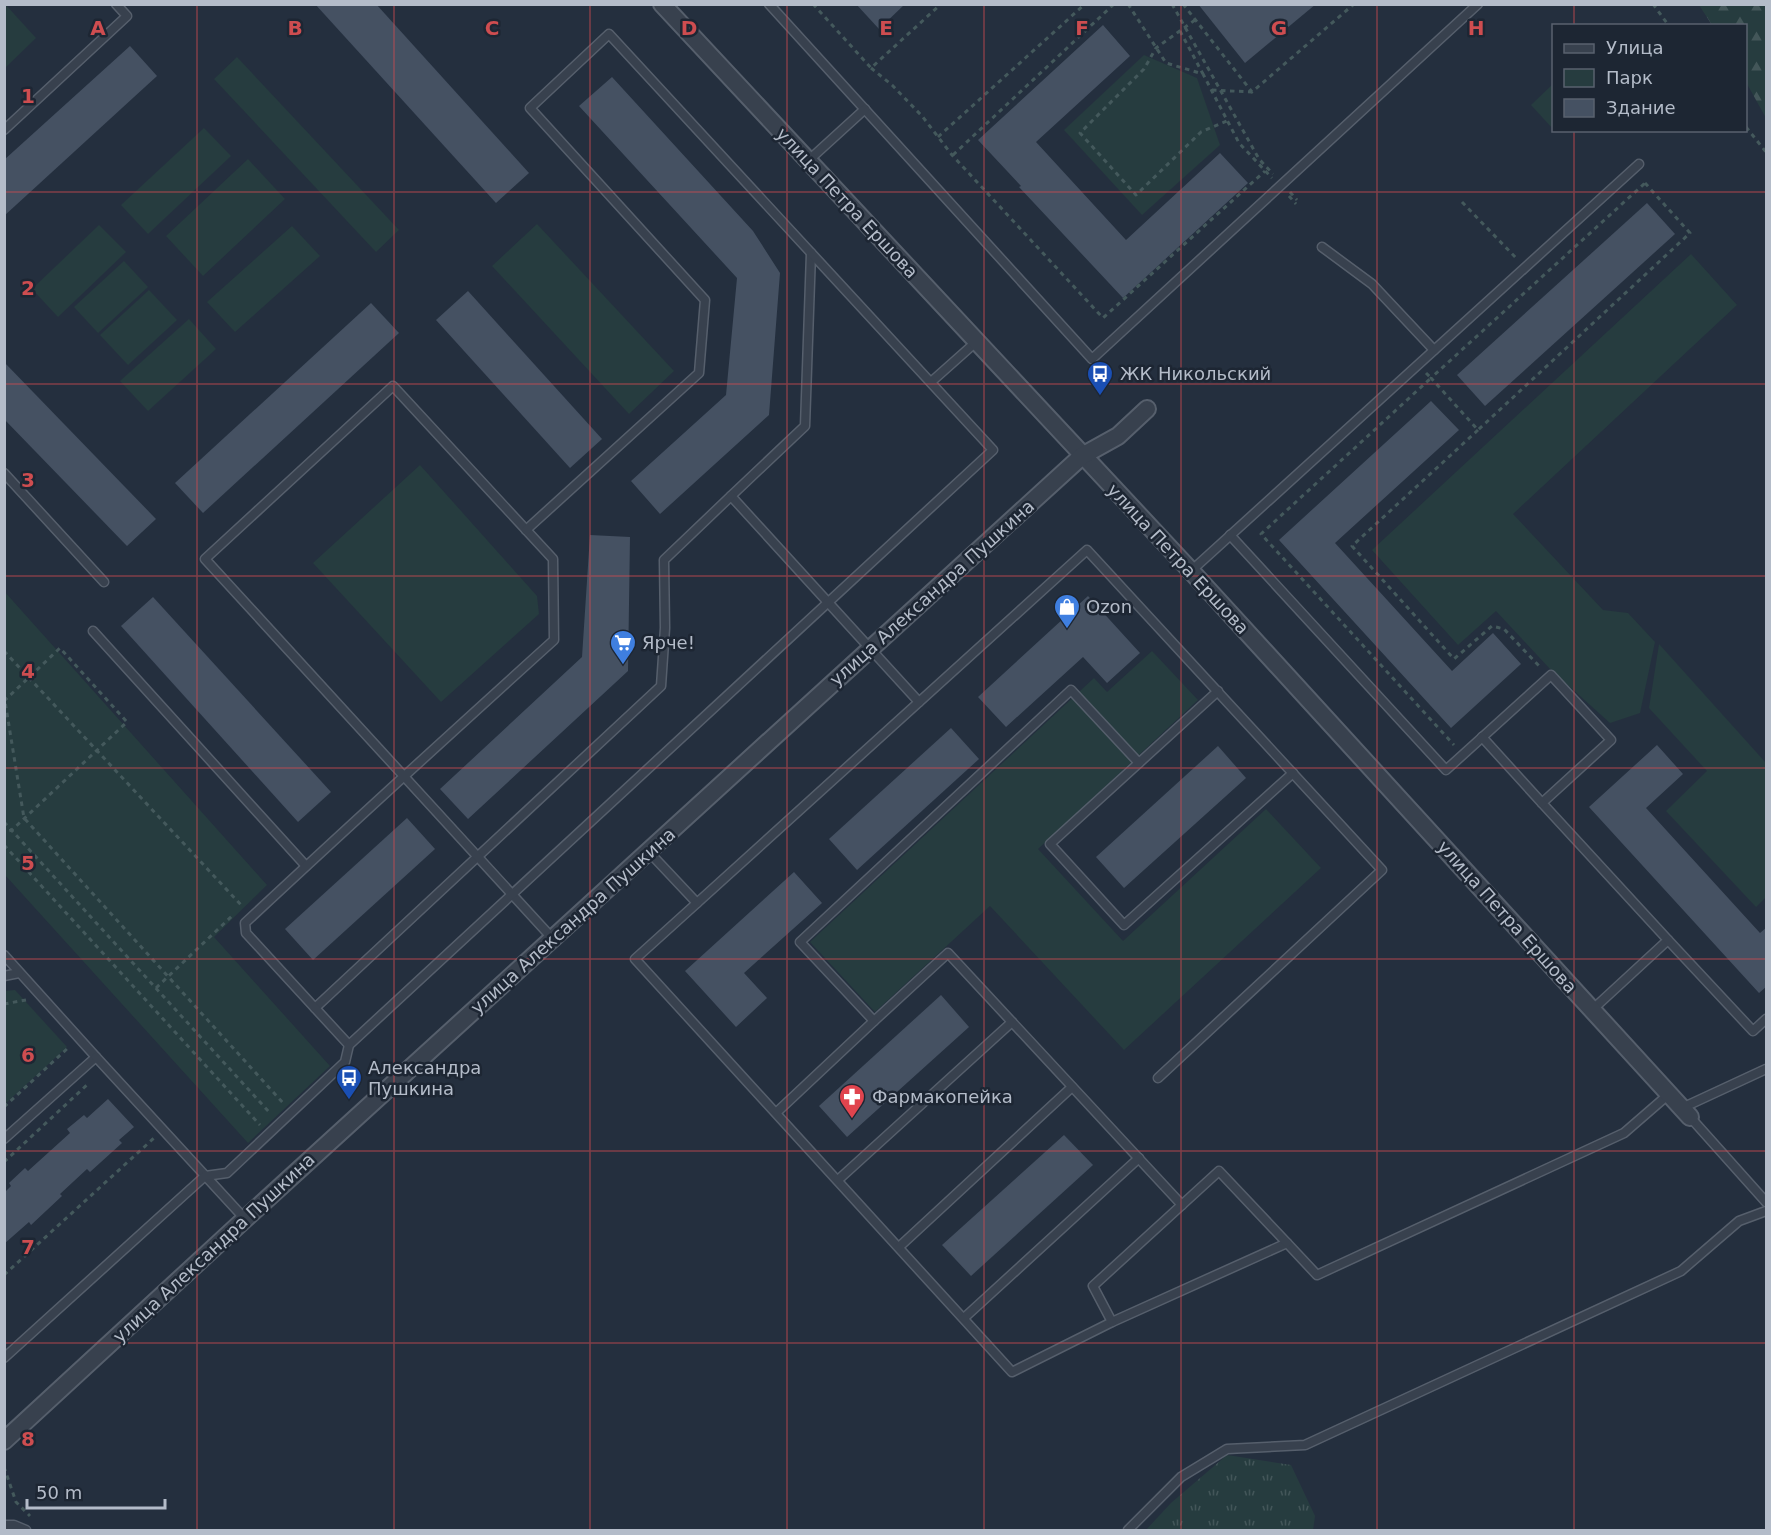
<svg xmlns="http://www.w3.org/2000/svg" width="1771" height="1535" viewBox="0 0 1771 1535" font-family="'DejaVu Sans',sans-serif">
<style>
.grass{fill:url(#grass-tufts)}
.forest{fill:url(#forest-firs)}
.park{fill:#263c3f}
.building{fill:#455162}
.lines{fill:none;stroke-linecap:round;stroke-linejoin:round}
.service-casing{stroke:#565f6c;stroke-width:11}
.minor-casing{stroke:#565f6c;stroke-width:20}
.path{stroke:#44595c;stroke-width:3;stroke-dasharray:4.5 4.5;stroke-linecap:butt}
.service{stroke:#38414e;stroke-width:8}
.minor{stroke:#38414e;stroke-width:16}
.grid{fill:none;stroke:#ce4d50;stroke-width:1.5;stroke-opacity:0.55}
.labels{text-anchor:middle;stroke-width:5;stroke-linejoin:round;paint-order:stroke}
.street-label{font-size:18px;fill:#b4bcc9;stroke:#1d2633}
.poi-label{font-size:18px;fill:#b4bcc9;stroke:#1d2633;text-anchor:start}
.grid-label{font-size:20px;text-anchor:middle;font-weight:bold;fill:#ce4d50;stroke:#1d2633;stroke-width:5;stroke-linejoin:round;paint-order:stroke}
</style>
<defs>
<pattern id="grass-tufts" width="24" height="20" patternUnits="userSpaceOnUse" patternTransform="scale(1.5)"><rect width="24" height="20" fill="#263c3f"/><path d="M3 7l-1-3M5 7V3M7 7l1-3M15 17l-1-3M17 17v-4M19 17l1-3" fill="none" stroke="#435659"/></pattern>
<pattern id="forest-firs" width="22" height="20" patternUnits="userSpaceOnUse" patternTransform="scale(1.5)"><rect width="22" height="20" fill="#263c3f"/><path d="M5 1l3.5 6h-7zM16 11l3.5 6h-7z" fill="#435659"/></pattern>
</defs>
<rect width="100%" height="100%" fill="#242f3e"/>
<polygon class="grass" points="1227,1455 1291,1465 1315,1516 1313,1530 1146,1530 1171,1503"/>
<polygon class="forest" points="1699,5 1766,5 1766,118 1746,82 1746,26 1712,25"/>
<g class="park">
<polygon points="5,4 36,38 5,68 4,5"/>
<polygon points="1144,55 1197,78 1220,145 1142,215 1064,130"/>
<polygon points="237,57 399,230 376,252 214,79"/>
<polygon points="1553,84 1553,129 1531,105"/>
<polygon points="204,128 231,156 148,234 121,205"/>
<polygon points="248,159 285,199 203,276 166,236"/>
<polygon points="537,224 674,371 629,414 492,266"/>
<polygon points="99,225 126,252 58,317 32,289"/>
<polygon points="292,226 320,256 235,332 207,302"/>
<polygon points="1691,254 1737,305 1513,514 1603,610 1628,613 1655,642 1640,713 1610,723 1550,669 1496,611 1458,645 1372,550"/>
<polygon points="124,261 148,287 98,333 74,307"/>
<polygon points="149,290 177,320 128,365 100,335"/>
<polygon points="189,319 216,349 148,411 120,381"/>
<polygon points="420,465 537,596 539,614 441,702 313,563"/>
<polygon points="4,591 267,885 214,937 330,1066 248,1143 5,875"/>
<polygon points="1659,644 1766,763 1766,897 1756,907 1666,811 1707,771 1649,708"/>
<polygon points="1152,651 1198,700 1038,849 1123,941 1266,809 1321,868 1124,1050 990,906 875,1012 810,942 1094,678 1107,692"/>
<polygon points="15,990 67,1047 5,1104 5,991"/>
</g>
<g class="building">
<polygon points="315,4 376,4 529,173 496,203"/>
<polygon points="856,4 905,4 879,29"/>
<polygon points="1198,4 1316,4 1245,63"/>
<polygon points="1103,25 1130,56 1036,142 1126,240 1220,153 1248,183 1123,298 1019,187 1021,186 978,140"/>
<polygon points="130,46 157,76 4,216 4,160"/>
<polygon points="612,77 753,231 780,273 769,415 660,514 631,481 726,395 737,278 579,106"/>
<polygon points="1647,203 1675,234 1485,406 1457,375"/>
<polygon points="468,291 602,439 570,468 436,320"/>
<polygon points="371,303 399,333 203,513 175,483"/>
<polygon points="4,362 156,519 127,546 4,419"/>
<polygon points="1431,401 1459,430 1335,543 1452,671 1493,633 1521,664 1451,728 1279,540"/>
<polygon points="590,535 630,537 628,671 468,819 440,789 582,657"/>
<polygon points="1088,596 1140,653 1107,683 1083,657 1006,727 978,697"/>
<polygon points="153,597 331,792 298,822 121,626"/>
<polygon points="951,728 979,759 857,870 829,839"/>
<polygon points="1657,745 1683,774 1646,808 1760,933 1767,927 1767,986 1759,993 1589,807"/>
<polygon points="1218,746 1246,778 1124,888 1096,857"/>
<polygon points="407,818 435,849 313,960 285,929"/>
<polygon points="794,872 822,903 744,973 767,998 736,1027 685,971"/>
<polygon points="941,995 969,1027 847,1137 819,1106"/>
<polygon points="108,1099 134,1127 119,1140 122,1143 90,1172 87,1169 60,1194 62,1196 31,1225 29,1222 4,1244 4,1193 11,1186 9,1183 25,1168 28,1171 70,1133 67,1129 84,1115 87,1118"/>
<polygon points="1064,1135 1093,1165 971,1276 942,1245"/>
</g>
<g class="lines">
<defs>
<g id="service">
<polyline points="769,4 1092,359 1478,4"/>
<polyline points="4,130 127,16 116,4"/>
<polyline points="809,160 865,109"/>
<polyline points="1322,247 1372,284 1434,350"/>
<polyline points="811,253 805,426 731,496 919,702"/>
<polyline points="931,382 976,342"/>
<polyline points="4,473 104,582"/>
<polyline points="1230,535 1446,770 1551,675 1611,740 1542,803 1668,940 1592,1010"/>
<polyline points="1191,571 1639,164"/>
<polyline points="93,631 306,866"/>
<polyline points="1218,691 1050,844 1124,925 1293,773"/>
<polyline points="1482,737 1542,803"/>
<polyline points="1139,763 1071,690 800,942 874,1021 948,953 1182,1205"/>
<polyline points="649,852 697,903 1087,550 1382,870 1158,1078"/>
<polyline points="697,903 635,959 1012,1372 1112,1322 1287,1243 1317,1275 1624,1133 1669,1094"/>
<polyline points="1668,940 1753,1031 1766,1019"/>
<polyline points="4,955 96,1057 4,1139"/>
<polyline points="4,976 19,973"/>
<polyline points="315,1008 661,686 665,628 664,560 731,496"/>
<path d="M349,1045l-103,-112 -1,-10c102,-95 205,-189 309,-283l-1,-81 -160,-173 -188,173c116,127 232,253 348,380"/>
<polyline points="96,1057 245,1219"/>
<polyline points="1682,1108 1766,1069"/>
<polyline points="777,1112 874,1021"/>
<polyline points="1690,1117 1766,1202"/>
<polyline points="838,1180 1012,1022"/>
<polyline points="899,1247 1072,1087"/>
<polyline points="964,1318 1139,1158"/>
<polyline points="1112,1322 1093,1286 1219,1171 1287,1243"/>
<polyline points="4,1358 205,1176 227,1173 345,1062 349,1045 993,450 609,34 530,108 705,300 699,373 526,530"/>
<polyline points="4,1525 14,1525 26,1530"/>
<polyline points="1128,1530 1181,1477 1227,1449 1305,1445 1681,1271 1739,1221 1766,1211"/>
</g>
<g id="minor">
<polyline points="662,4 1191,571 1690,1117"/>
<polyline points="4,1441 245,1219 1082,456 1118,436 1147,409"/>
</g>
</defs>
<use href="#service" class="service-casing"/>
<use href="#minor" class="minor-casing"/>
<g class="path">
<polyline points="813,4 871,68 941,4"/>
<polyline points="1128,4 1166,63 1203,74 1239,143 1272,178"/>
<polyline points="1172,4 1259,159 1273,174"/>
<polyline points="1183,4 1252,92 1354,4"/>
<polyline points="1653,4 1669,26"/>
<polyline points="1195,20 1156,48 1144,69 1080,133 1136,195 1201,132 1227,121"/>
<polyline points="1180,31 1203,74"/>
<polyline points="871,68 892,85 922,116 952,155 1103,318 1265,171"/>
<polyline points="1212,90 1252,92"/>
<polyline points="1746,127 1766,152"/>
<polyline points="938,137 1085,4"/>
<polyline points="953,155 1114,4"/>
<polygon points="1645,183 1690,233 1478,430 1431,378"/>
<polyline points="1290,192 1297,200"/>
<polyline points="1289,196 1296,204"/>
<polyline points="1462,202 1517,259"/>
<polyline points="1426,373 1431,378 1261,534 1454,745"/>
<polyline points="1478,430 1352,546 1454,659 1492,626 1504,629 1541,668"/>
<polyline points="4,651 242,906"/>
<polyline points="4,695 24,818 284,1104"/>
<polyline points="4,701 60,648 127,722 12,830 4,832"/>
<polyline points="4,822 270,1113"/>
<polyline points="4,845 260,1125"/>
<polyline points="156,988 233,915"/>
<polyline points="4,1004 26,1000"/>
<polyline points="4,1107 69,1047"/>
<polyline points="4,1162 89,1083"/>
<polyline points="4,1275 154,1138"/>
<polyline points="4,1467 16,1502 30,1516"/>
</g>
<use href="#service" class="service"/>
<use href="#minor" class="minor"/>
</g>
<path class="grid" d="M197,4v1526M394,4v1526M590,4v1526M787,4v1526M984,4v1526M1181,4v1526M1377,4v1526M1574,4v22M1574,130v1400M4,192h1762M4,384h1762M4,576h1762M4,768h1762M4,959h1762M4,1151h1762M4,1343h1762"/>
<defs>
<symbol id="bus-pin" viewBox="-11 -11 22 30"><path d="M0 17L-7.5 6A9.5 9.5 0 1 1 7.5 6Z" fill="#1a4fb4" stroke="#1d2633"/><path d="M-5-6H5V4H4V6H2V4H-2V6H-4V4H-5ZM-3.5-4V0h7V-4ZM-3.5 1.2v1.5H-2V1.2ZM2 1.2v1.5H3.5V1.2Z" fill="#fff"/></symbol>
<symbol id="shop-pin" viewBox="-11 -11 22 30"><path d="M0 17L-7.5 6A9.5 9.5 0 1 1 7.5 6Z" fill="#3f7fe0" stroke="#1d2633"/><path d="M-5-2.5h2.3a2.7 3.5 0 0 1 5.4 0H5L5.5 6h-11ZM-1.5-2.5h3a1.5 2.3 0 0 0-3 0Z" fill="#fff"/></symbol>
<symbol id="supermarket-pin" viewBox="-11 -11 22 30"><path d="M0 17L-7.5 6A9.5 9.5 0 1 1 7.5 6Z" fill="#3f7fe0" stroke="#1d2633"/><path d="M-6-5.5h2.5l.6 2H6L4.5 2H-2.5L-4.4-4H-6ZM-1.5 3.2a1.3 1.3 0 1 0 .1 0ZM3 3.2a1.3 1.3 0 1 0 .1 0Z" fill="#fff"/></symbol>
<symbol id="pharmacy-pin" viewBox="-11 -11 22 30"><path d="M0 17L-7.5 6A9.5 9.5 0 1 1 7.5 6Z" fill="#e0444e" stroke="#1d2633"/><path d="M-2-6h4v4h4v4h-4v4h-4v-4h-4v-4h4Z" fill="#fff"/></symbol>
</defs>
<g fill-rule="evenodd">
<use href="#bus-pin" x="1085" y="359" width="30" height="40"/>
<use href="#shop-pin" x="1052" y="592" width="30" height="40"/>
<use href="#supermarket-pin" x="608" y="628" width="30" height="40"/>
<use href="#bus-pin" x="334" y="1063" width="30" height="40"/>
<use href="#pharmacy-pin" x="837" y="1082" width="30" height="40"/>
</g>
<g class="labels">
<g class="street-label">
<text transform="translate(847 203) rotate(47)" y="6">улица Петра Ершова</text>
<text transform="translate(1178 559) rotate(47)" y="6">улица Петра Ершова</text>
<text transform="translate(932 593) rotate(-42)" y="6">улица Александра Пушкина</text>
<text transform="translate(1507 917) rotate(48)" y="6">улица Петра Ершова</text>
<text transform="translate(573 921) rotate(-42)" y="6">улица Александра Пушкина</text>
<text transform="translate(214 1248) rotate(-43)" y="6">улица Александра Пушкина</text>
</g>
<g class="poi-label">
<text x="1120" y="380">ЖК Никольский</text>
<text x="1086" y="613">Ozon</text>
<text x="642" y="649">Ярче!</text>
<text x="368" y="1074">Александра<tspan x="368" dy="21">Пушкина</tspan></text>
<text x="872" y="1103">Фармакопейка</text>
</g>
</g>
<g class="grid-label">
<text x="98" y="35">A</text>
<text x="295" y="35">B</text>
<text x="492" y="35">C</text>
<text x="689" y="35">D</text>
<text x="886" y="35">E</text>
<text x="1082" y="35">F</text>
<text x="1279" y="35">G</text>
<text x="1476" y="35">H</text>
<text x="28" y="103">1</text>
<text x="28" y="295">2</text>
<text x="28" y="487">3</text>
<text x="28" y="678">4</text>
<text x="28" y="870">5</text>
<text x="28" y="1062">6</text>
<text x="28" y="1254">7</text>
<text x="28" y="1446">8</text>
</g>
<rect width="1771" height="1535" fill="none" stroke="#b4bcc9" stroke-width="12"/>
<rect x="1552" y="24" width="195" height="108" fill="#1d2633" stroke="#59626f" stroke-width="1.5"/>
<rect x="1564" y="44" width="30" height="9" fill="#38414e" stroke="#59626f" stroke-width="1.5"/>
<text x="1606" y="54" font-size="18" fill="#b4bcc9">Улица</text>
<rect x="1564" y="69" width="30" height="18" fill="#263c3f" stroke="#59626f" stroke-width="1.5"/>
<text x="1606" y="84" font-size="18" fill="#b4bcc9">Парк</text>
<rect x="1564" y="99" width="30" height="18" fill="#455162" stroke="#59626f" stroke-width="1.5"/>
<text x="1606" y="114" font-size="18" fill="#b4bcc9">Здание</text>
<path d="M27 1499v9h138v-9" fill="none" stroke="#b4bcc9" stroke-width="3"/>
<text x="36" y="1499" font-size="18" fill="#b4bcc9" stroke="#1d2633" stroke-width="4.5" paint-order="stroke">50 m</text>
</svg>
